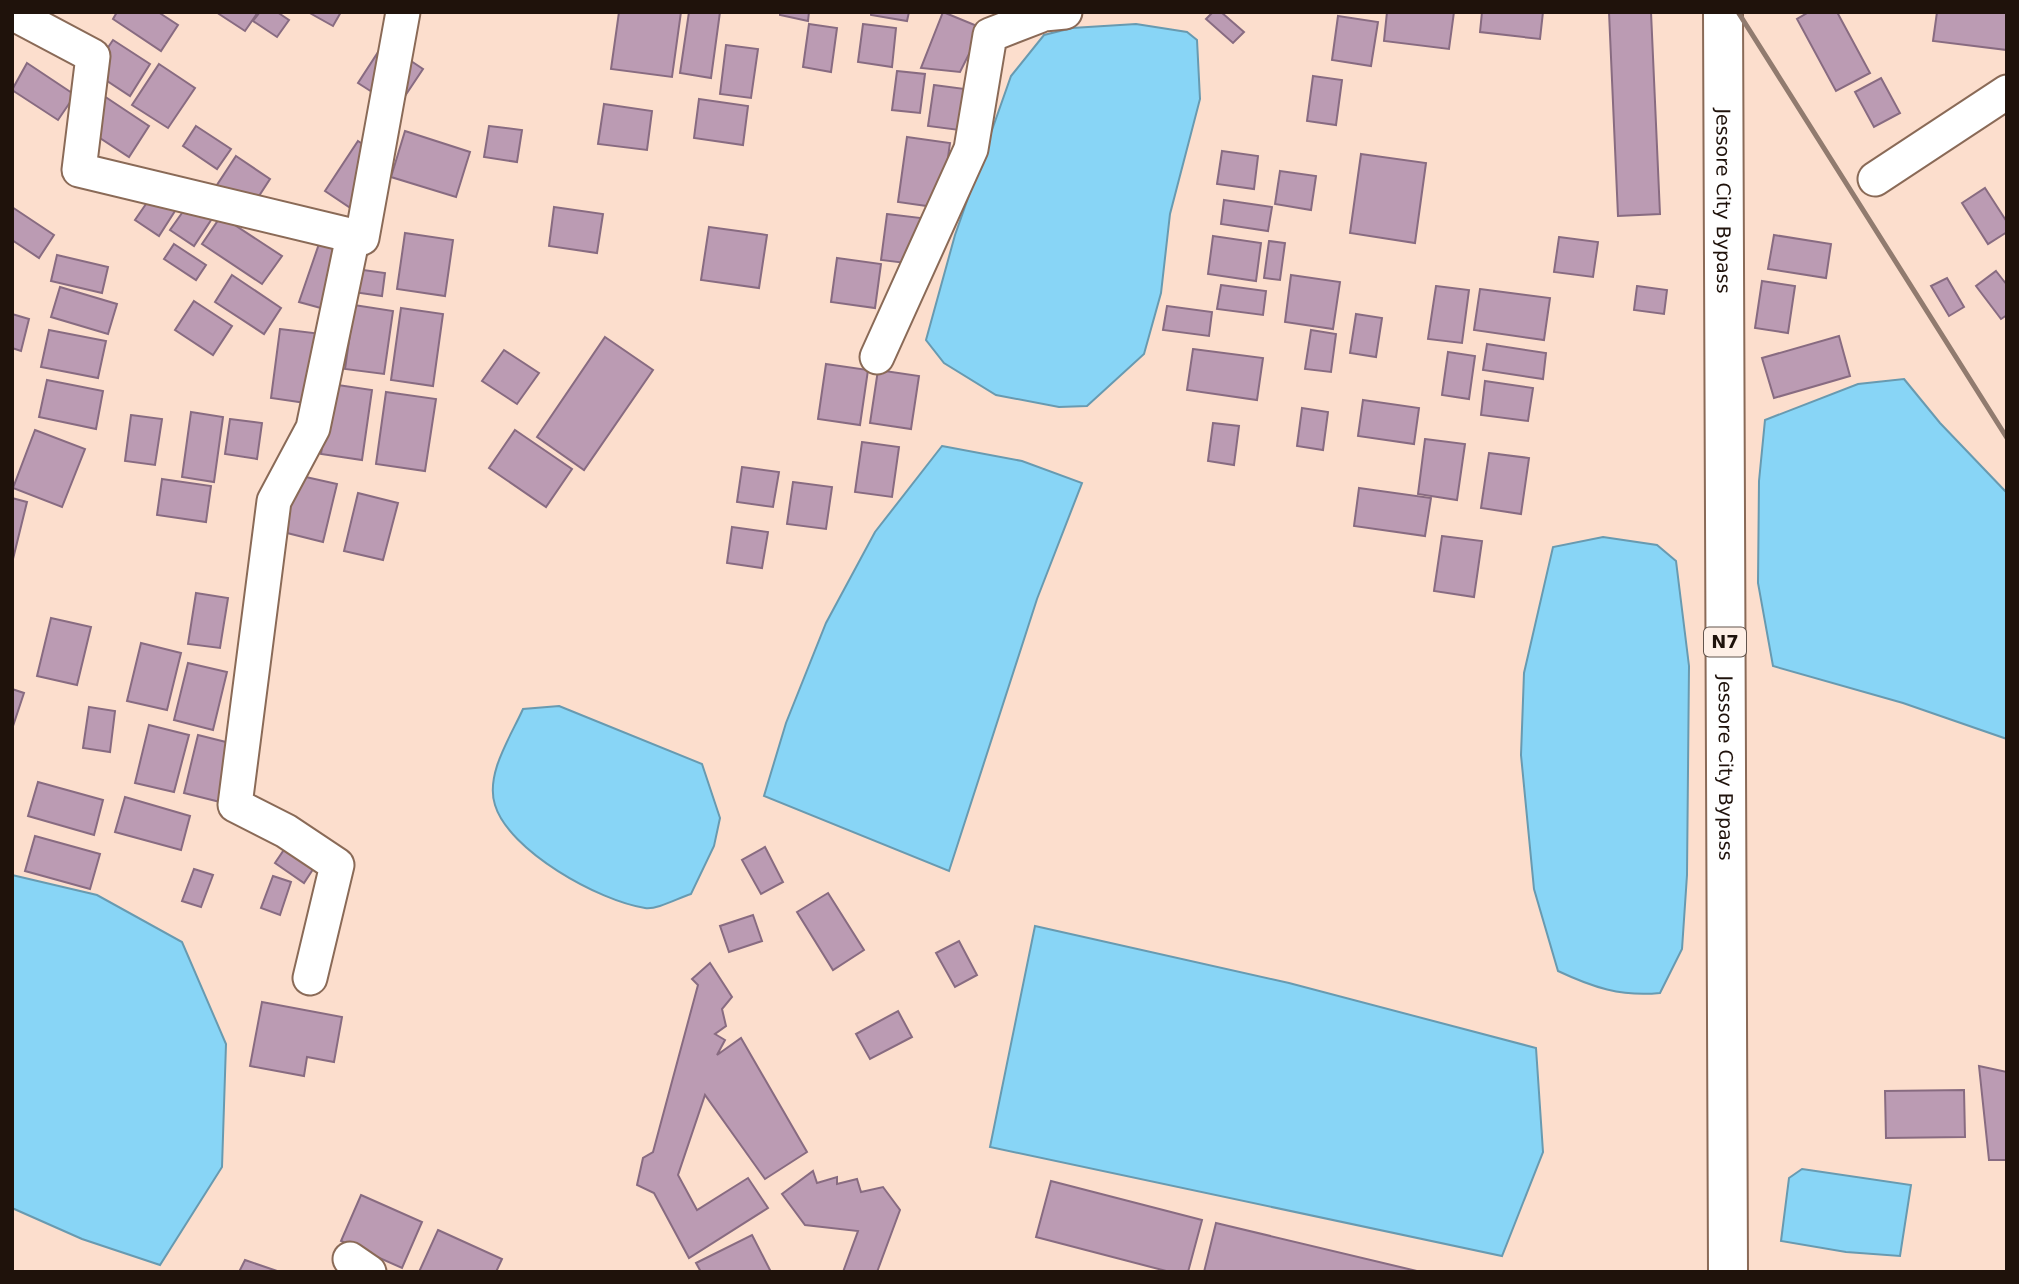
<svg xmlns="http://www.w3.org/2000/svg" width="2019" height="1284" viewBox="0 0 2019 1284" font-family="'DejaVu Sans',sans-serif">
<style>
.water{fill:#88d5f6;stroke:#689ab0;stroke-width:2}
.building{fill:#bb9bb3;stroke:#886b81;stroke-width:2}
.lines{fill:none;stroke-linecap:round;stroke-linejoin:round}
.minor-casing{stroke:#8a6a57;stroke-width:37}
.trunk-casing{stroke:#8a6a57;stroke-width:42}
.minor{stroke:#fff;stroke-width:33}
.trunk{stroke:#fff;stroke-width:38}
.rail{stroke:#917b6f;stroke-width:5}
.labels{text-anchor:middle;stroke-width:5;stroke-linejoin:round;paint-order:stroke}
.shield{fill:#feefe6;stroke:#62544d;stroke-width:2}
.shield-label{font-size:18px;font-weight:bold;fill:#1f120b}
.street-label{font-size:19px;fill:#1f120b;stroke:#feefe6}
</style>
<rect width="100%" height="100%" fill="#fcdecd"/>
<g class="water">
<polygon points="1136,24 1187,32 1197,40 1200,99 1170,214 1161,293 1144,354 1087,406 1059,407 996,395 944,363 926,340 955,235 1011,76 1044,35 1072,28"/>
<polygon points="1904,379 1940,423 2007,493 2007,739 1903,703 1773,666 1758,583 1759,481 1765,420 1858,384"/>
<polygon points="942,446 1022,461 1082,483 1037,599 949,871 764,796 786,723 826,623 875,532"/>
<path d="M1603,537l54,8 19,16 13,105 -2,209 -5,74 -22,44c-39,4 -68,-6 -102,-22l-24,-82 -13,-134 3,-82 29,-126z"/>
<path d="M559,706l143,58 18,54 -6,28 -23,48c-13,4 -34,16 -46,14 -46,-7 -136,-57 -150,-103 -10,-31 16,-69 28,-96z"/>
<polygon points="12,875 97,895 182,942 226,1044 222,1167 160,1265 82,1239 12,1208"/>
<polygon points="1035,926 1289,983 1536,1048 1543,1152 1502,1256 990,1147"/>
<polygon points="1802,1169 1911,1185 1900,1256 1846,1252 1781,1241 1789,1178"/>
</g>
<g class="building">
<polygon points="117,12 158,12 178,25 161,51 113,19"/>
<polygon points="216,12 258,12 245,31"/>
<polygon points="260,12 277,12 289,20 277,37 253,21"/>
<polygon points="308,12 341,12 333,26"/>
<polygon points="619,12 681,12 672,77 611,69"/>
<polygon points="689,12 720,12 711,78 680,73"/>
<polygon points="780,12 809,12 808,21 780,15"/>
<polygon points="871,12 909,12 907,21 871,15"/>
<polygon points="943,12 982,28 960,72 921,68"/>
<polygon points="1213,12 1221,12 1244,32 1233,43 1206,19"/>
<polygon points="1387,12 1454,12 1449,49 1384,41"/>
<polygon points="1482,12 1543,12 1540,39 1480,32"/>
<polygon points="1609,12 1651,12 1660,214 1618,216"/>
<polygon points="1809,12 1837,12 1870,73 1836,91 1797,19"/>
<polygon points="1937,12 2007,12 2007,50 1933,41"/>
<polygon points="1338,16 1378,22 1371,66 1332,60"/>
<polygon points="809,24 837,28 831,72 803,67"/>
<polygon points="863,24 896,28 892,67 858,62"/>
<polygon points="113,40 150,64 130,96 92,71"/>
<polygon points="384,43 423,69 397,108 358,83"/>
<polygon points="726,45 758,49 751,98 720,94"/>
<polygon points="27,63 75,95 58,120 12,90"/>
<polygon points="159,64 195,88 168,128 132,105"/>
<polygon points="897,71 925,74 920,113 892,110"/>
<polygon points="1313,76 1342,80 1336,125 1307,121"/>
<polygon points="1881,78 1900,113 1874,127 1855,92"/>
<polygon points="934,85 965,89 959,130 928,126"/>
<polygon points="98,92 149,126 129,157 77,123"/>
<polygon points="699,99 748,106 743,145 694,138"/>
<polygon points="604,104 652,111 647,150 598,144"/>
<polygon points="196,126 231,149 217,169 183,146"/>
<polygon points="489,126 522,130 517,162 484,157"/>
<polygon points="405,131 470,152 456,197 391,177"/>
<polygon points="907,137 950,143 941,208 898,202"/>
<polygon points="358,141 386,160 352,209 325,191"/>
<polygon points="1222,151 1258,156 1254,189 1217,184"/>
<polygon points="1361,154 1426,163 1415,243 1350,233"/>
<polygon points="236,156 270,179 246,216 211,194"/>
<polygon points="1280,171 1316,176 1311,210 1275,204"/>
<polygon points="159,185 182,200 159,236 135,220"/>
<polygon points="1985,188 2007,222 2007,232 1988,244 1962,203"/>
<polygon points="194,196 217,211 194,246 170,230"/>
<polygon points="1224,200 1272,207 1268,231 1221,224"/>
<polygon points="12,207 54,235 39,258 12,240"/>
<polygon points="554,207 603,214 597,253 549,246"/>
<polygon points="887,214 921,218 914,264 881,260"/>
<polygon points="221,216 282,256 262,284 202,244"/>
<polygon points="709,227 767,235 759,288 701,280"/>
<polygon points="405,233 453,240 445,296 397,289"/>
<polygon points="1774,235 1831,244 1826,278 1768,269"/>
<polygon points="1213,236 1261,243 1256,281 1208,274"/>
<polygon points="1559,237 1598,242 1593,277 1554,272"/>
<polygon points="320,241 347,248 328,310 299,302"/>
<polygon points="1269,241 1285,243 1280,280 1264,278"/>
<polygon points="174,244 206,265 196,280 164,259"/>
<polygon points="57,255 108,267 102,293 51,281"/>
<polygon points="837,258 881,264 875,308 831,302"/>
<polygon points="356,269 385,273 382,296 353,292"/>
<polygon points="1996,271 2007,285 2007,315 2001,319 1976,286"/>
<polygon points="232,275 281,308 264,334 215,302"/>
<polygon points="1291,275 1340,282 1333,329 1285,322"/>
<polygon points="1947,278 1964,307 1949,316 1931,286"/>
<polygon points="1762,281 1795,286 1788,333 1755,328"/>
<polygon points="1221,285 1266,291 1263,315 1217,309"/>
<polygon points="1436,286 1469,290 1462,343 1428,339"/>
<polygon points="1637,286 1667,290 1664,314 1634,310"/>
<polygon points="60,287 117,304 108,334 51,317"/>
<polygon points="1480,289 1550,298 1544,340 1474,330"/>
<polygon points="194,301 232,326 213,355 175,330"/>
<polygon points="354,305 393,311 384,374 345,369"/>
<polygon points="1167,306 1212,312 1209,336 1163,330"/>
<polygon points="401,308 443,314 433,386 391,380"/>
<polygon points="12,314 29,319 21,351 12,348"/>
<polygon points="1356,314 1382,318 1376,357 1350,353"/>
<polygon points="280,329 322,334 313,404 271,398"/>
<polygon points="49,330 106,341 98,378 41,367"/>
<polygon points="1311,330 1336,334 1331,372 1305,369"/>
<polygon points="1839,336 1850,376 1774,398 1762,358"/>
<polygon points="605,337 653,370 584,470 537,437"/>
<polygon points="1487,344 1546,353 1543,379 1483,370"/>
<polygon points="1193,349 1263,358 1257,400 1187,390"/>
<polygon points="504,350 539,373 517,404 482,381"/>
<polygon points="1448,352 1475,356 1469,399 1442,395"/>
<polygon points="826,364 868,370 860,425 818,419"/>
<polygon points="878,370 919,376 911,429 870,423"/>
<polygon points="47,380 103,391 96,429 39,417"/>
<polygon points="1485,381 1533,388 1528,421 1481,415"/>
<polygon points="331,384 372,390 362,460 321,454"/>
<polygon points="386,392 436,399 425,471 376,464"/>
<polygon points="1363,400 1419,408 1414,444 1358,436"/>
<polygon points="1302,408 1328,412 1323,450 1297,446"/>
<polygon points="191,412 223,417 214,482 182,477"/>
<polygon points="131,415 162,419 155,465 125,461"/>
<polygon points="230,419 262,423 257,459 225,454"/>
<polygon points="1213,423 1239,426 1234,465 1208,461"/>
<polygon points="35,430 85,449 62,507 13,488"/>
<polygon points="515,430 572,469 546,507 489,468"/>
<polygon points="1425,439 1465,444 1457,500 1418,494"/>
<polygon points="862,442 899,447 892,497 855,492"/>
<polygon points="1489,453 1529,458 1521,514 1481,508"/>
<polygon points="742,467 779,472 773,507 737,502"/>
<polygon points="297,475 337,484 323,542 283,532"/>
<polygon points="162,479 211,486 206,522 157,515"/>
<polygon points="793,482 832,487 826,529 787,524"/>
<polygon points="1359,488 1431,498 1425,536 1354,526"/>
<polygon points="358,493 398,503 383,560 344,551"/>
<polygon points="12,498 27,502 13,559 12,559"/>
<polygon points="732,527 768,532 762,568 727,563"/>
<polygon points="1442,536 1482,541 1474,597 1434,591"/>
<polygon points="196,593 228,598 220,648 188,644"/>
<polygon points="51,618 91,627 77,685 37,676"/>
<polygon points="141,643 181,653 167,710 127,701"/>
<polygon points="188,663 227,672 213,730 174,720"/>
<polygon points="12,689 24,693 13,726 12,726"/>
<polygon points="89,707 115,711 110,752 83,748"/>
<polygon points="149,725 189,735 174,792 135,783"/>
<polygon points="198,735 238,745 224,803 184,793"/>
<polygon points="38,782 103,800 94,835 28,816"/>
<polygon points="125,797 190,816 181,850 115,832"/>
<polygon points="35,836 100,854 90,889 25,871"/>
<polygon points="292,838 321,857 304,883 275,863"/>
<polygon points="765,847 783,882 761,894 742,860"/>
<polygon points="194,869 213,875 201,907 182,901"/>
<polygon points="273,876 291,882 280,915 261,908"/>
<polygon points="828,893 864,950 833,970 797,912"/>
<polygon points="753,915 762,941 729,952 720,926"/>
<polygon points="959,941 977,975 955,987 936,953"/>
<polygon points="710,963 732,997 722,1009 726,1026 715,1034 725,1040 717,1055 741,1038 807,1152 765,1179 705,1095 678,1175 697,1210 748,1178 768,1208 689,1258 654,1193 637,1185 643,1158 653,1152 698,985 692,979"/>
<polygon points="262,1002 342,1017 334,1062 307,1057 304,1076 250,1066"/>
<polygon points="898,1011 912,1037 870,1059 856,1034"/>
<polygon points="1979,1066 2007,1072 2007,1160 1989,1160"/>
<polygon points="1964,1090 1965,1137 1886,1138 1885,1091"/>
<polygon points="813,1171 817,1183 837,1177 837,1184 857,1179 861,1192 883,1187 900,1210 877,1272 843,1272 858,1231 805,1225 782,1194"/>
<polygon points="1051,1181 1202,1220 1188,1272 1170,1272 1036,1237"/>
<polygon points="361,1195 422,1222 402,1268 341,1241"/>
<polygon points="1216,1223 1421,1272 1204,1272"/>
<polygon points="438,1230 502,1259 496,1272 419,1272"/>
<polygon points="752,1235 771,1272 701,1272 696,1263"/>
<polygon points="245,1260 280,1272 239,1272"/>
</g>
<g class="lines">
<defs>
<g id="minor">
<polyline points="12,13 93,56 79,170 362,238 403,12"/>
<polyline points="1875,179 2007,92"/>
<polyline points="877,357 971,149 990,35 1044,14 1065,12"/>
<polyline points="310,978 337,865 286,831 235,805 274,501 313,428 353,236"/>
<polyline points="350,1259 369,1272"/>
</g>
<g id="trunk">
<path id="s1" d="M1723,12l5,1260"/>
</g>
</defs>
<use href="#minor" class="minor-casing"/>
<use href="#trunk" class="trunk-casing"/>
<use href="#minor" class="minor"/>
<use href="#trunk" class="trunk"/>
<polyline class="rail" points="1738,12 2007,438"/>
</g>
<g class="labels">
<rect class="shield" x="1704" y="627.5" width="42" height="29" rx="5"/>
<g class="shield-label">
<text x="1725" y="648">N7</text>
</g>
<g class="street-label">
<text dy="7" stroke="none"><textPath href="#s1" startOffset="189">Jessore City Bypass</textPath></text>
<text dy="7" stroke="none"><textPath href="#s1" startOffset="756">Jessore City Bypass</textPath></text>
</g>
</g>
<rect width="2019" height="1284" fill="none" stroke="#1f120b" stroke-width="28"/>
</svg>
